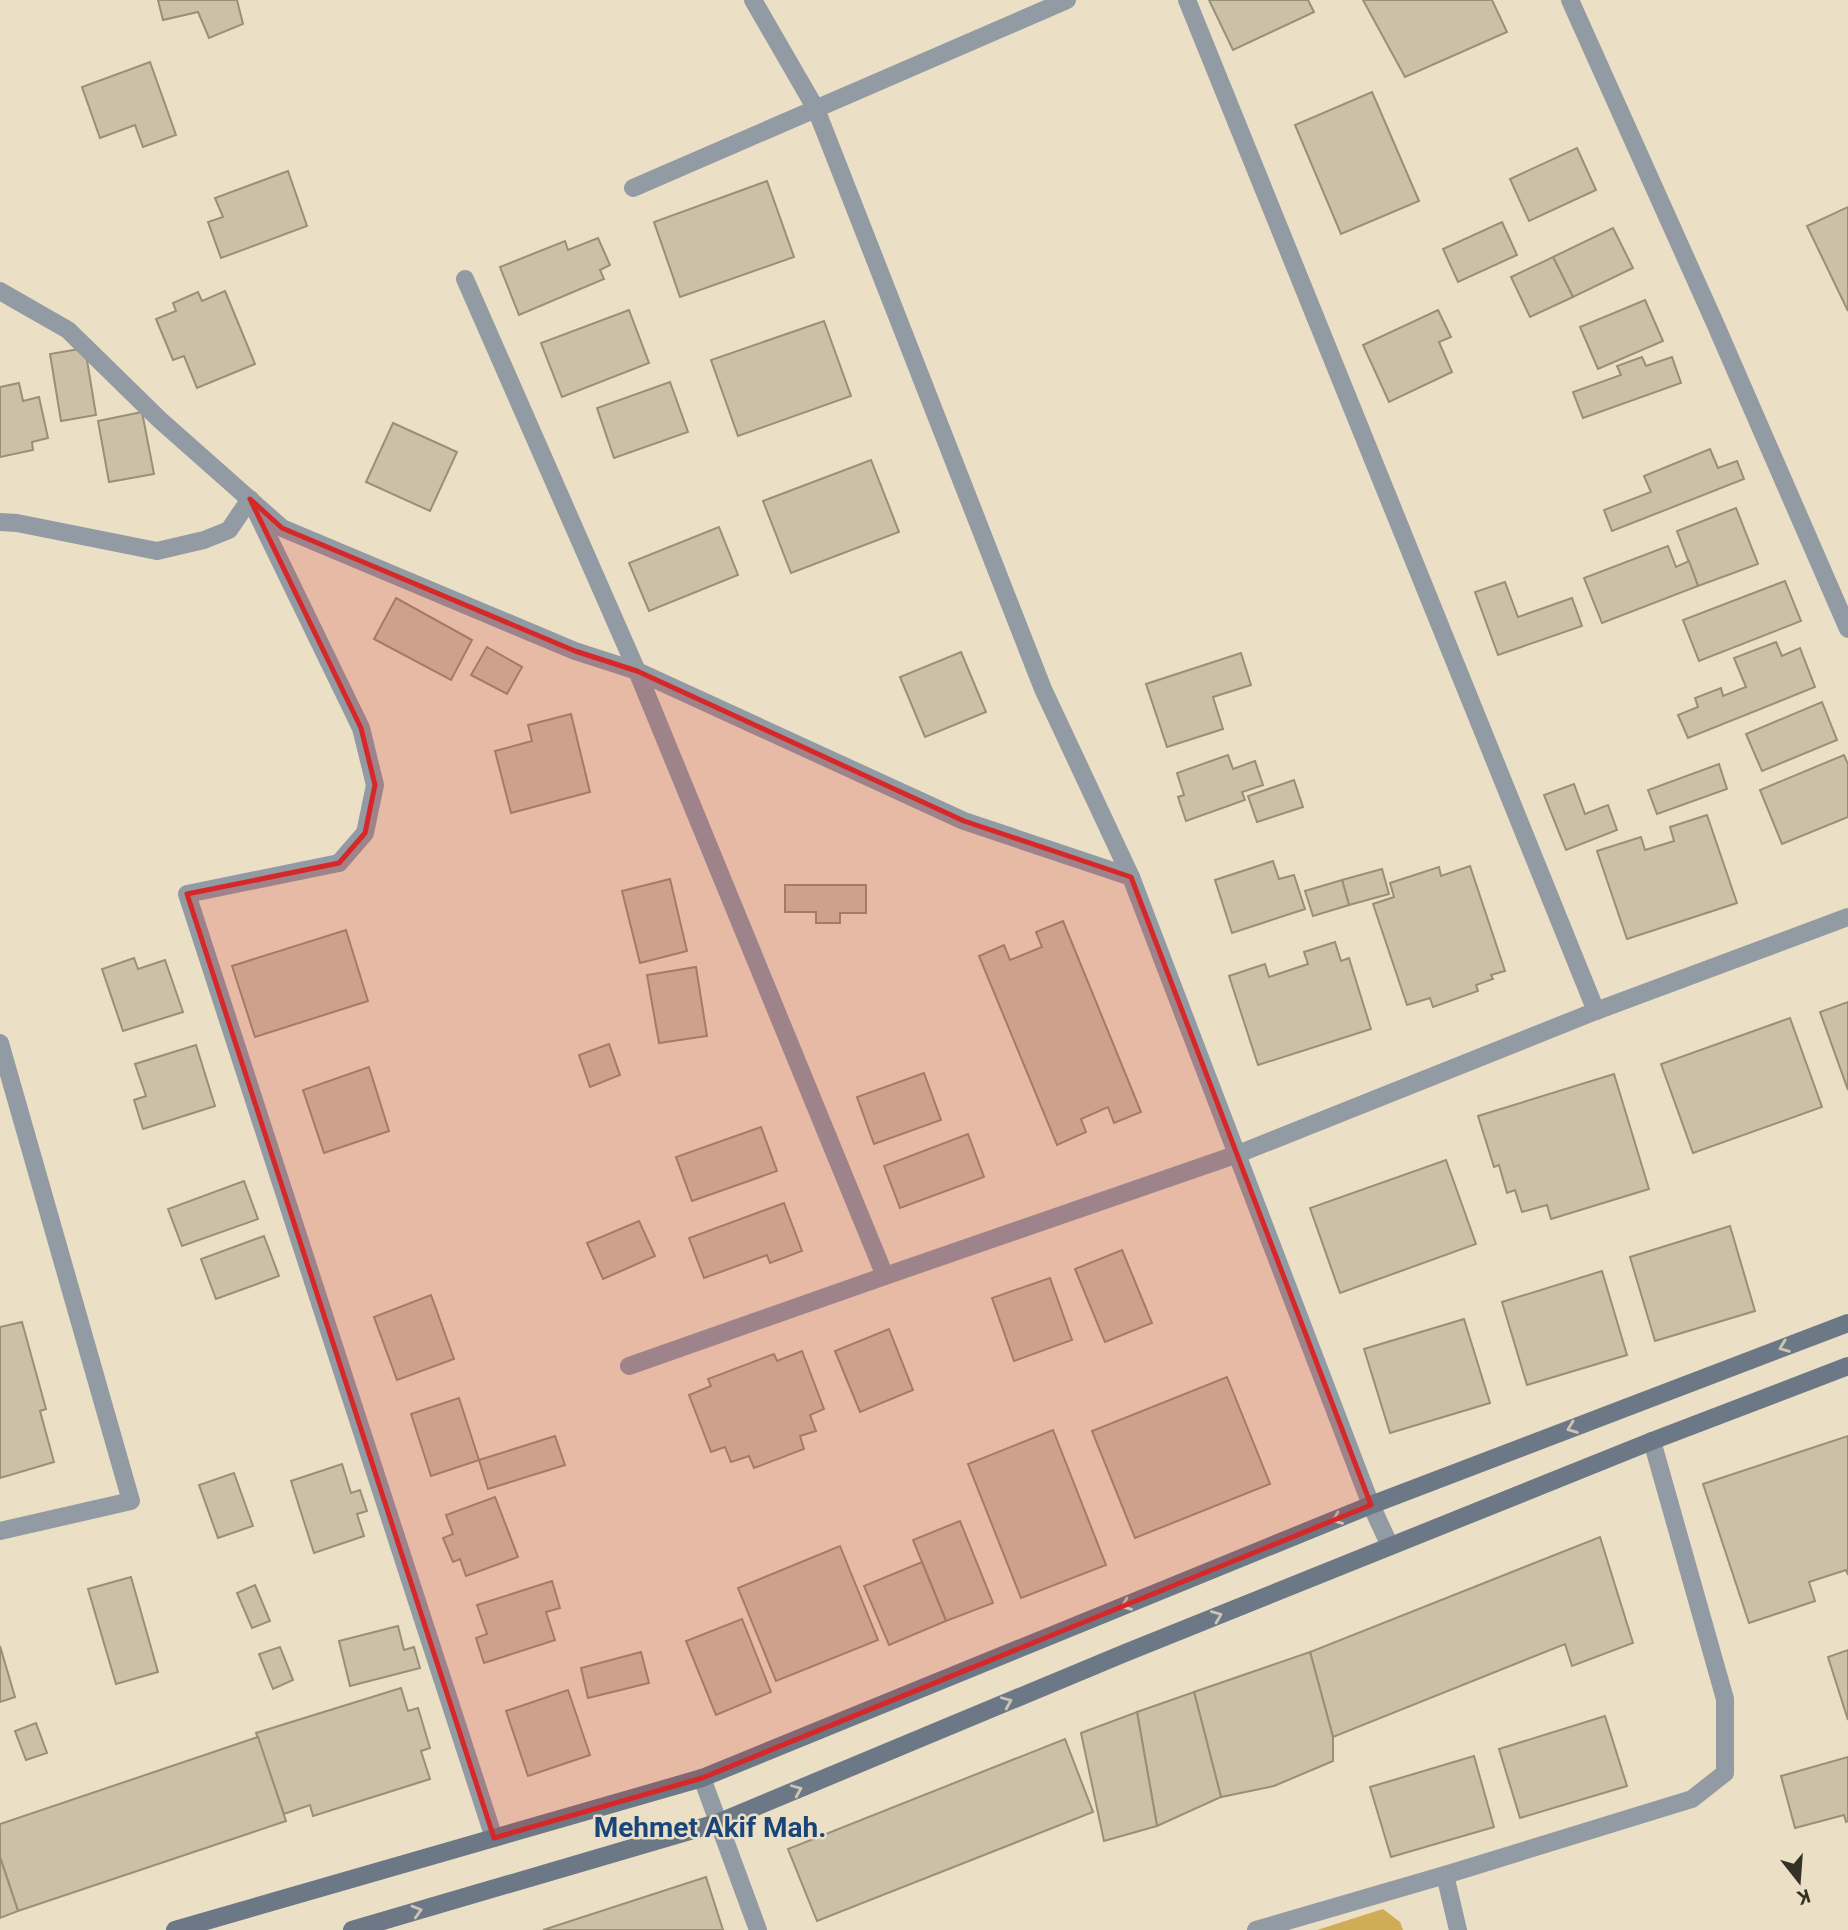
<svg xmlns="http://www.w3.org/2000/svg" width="1848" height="1930" viewBox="0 0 1848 1930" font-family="Roboto,sans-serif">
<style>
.green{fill:#d1ac57}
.building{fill:#ccc0a7;stroke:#9a8f77;stroke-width:2}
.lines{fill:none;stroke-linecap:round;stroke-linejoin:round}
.minor{stroke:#929aa3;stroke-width:18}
.secondary{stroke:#6d7886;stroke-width:18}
.oneway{stroke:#ccc5b5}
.marked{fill:#d62828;fill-opacity:0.2;stroke:#d62828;stroke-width:5;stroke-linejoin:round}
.labels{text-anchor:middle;stroke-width:5;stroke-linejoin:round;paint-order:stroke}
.district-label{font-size:28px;font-weight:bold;fill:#1a4579;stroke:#ebdfc5}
</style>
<rect width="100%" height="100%" fill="#ebdfc5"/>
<polygon class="green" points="1383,1909 1400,1922 1403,1930 1317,1930"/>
<g class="building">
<polygon points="158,0 237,0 243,24 209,38 198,12 163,20"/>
<polygon points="1209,0 1308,0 1314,12 1233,50"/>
<polygon points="1363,0 1492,0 1507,32 1405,77"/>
<polygon points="150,62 176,135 143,147 135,125 100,138 82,87"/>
<polygon points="1372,92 1419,201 1341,234 1295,125"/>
<polygon points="1577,148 1596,190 1529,221 1510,179"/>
<polygon points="288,171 307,226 221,258 208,222 223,217 215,198"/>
<polygon points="767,181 794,257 680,297 654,222"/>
<polygon points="1848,207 1848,311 1807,226"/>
<polygon points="1502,222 1517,255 1458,282 1443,249"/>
<polygon points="1613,228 1633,268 1573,297 1553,257"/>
<polygon points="598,238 610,265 600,270 604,279 519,315 500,267 565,241 568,250"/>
<polygon points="1553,257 1573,297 1530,317 1511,277"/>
<polygon points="225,291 255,364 197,388 184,356 173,360 156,319 176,311 173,303 198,292 202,301"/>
<polygon points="1645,300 1663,341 1598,369 1580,327"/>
<polygon points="629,310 649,363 562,397 541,343"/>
<polygon points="1438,310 1451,337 1439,342 1452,372 1389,402 1363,345"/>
<polygon points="824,321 851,396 738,436 711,360"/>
<polygon points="85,348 96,415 61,421 50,354"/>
<polygon points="1642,357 1646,366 1672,357 1681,383 1583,418 1573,392 1621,375 1617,366"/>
<polygon points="670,382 688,432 614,458 597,408"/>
<polygon points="19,383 23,401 39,397 48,438 32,442 33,450 0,457 0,387"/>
<polygon points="142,412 154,474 109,482 98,421"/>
<polygon points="393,423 457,452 430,511 366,482"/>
<polygon points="1710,449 1718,468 1737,461 1744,479 1612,531 1604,510 1651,492 1644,476"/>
<polygon points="871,460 899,532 791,573 763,501"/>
<polygon points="1736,508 1758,564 1698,586 1677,531"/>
<polygon points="719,527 738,575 649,611 629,563"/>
<polygon points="1668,546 1676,567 1689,561 1698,586 1602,623 1584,578"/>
<polygon points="1785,581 1801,621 1699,661 1683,620"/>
<polygon points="1505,582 1518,617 1572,598 1582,626 1498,655 1475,592"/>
<polygon points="396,598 472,640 451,680 374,639"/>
<polygon points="1776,642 1782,656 1800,648 1815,687 1688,738 1678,715 1698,707 1695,698 1721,688 1723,696 1746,687 1734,658"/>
<polygon points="487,647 522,667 507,694 471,675"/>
<polygon points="961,652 986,712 925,737 900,677"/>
<polygon points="1241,653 1251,685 1213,697 1223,729 1167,747 1146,684"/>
<polygon points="1822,702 1837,740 1762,771 1746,734"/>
<polygon points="571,714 590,792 511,813 495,751 532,741 528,725"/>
<polygon points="1228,755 1233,769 1255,761 1263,785 1242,792 1245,800 1186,821 1178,797 1184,795 1177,773"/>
<polygon points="1844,755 1848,764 1848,817 1782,844 1760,790"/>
<polygon points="1719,764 1727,789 1657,814 1648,790"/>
<polygon points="1294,780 1303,807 1257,822 1248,796"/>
<polygon points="1574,784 1585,814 1608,805 1617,830 1566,850 1544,795"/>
<polygon points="1707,815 1737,903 1627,939 1597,851 1641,837 1645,850 1674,841 1670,827"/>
<polygon points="1273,861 1279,879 1294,875 1305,909 1232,933 1215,880"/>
<polygon points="1470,866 1505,971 1491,975 1493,979 1476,985 1478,991 1433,1007 1430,998 1407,1005 1373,904 1394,897 1390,883 1439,867 1441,876"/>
<polygon points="1382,869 1389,894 1349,905 1342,880"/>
<polygon points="670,879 687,951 640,963 622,891"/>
<polygon points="1342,880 1349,905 1313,916 1305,891"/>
<polygon points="785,885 866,885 866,913 840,913 840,923 816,923 816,912 785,912"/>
<polygon points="1063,921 1141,1112 1114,1123 1108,1107 1081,1119 1086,1132 1057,1145 979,956 1004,945 1010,960 1042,947 1036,932"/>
<polygon points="346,930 368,1001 255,1037 232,966"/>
<polygon points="1335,942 1341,961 1349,958 1371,1029 1258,1065 1229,976 1265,964 1269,977 1308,964 1304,952"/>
<polygon points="134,958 138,969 165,960 183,1012 123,1031 102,969"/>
<polygon points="696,967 707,1036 659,1043 647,975"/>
<polygon points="1848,1002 1848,1090 1820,1012"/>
<polygon points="1790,1018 1822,1107 1693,1153 1661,1064"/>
<polygon points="609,1044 620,1075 590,1087 579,1055"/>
<polygon points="196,1045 215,1106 143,1129 134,1100 146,1096 135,1064"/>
<polygon points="369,1067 389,1131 324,1153 303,1090"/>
<polygon points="924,1073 941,1120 874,1144 857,1097"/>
<polygon points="1614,1074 1649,1189 1551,1219 1547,1205 1522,1212 1515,1190 1507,1193 1499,1165 1494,1167 1478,1116"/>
<polygon points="761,1127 777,1171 692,1201 676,1157"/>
<polygon points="968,1134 984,1177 900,1208 884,1166"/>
<polygon points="1446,1160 1476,1244 1340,1293 1310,1208"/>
<polygon points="244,1181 258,1219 182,1246 168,1209"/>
<polygon points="784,1203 802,1251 770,1263 767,1255 704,1278 689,1238"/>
<polygon points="639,1221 655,1256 603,1279 587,1243"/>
<polygon points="1730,1226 1755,1311 1655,1341 1630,1257"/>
<polygon points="264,1236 279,1276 216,1299 201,1259"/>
<polygon points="1122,1250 1152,1323 1105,1342 1075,1269"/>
<polygon points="1602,1271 1627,1355 1527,1385 1502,1302"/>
<polygon points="1050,1278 1072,1340 1014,1361 992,1298"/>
<polygon points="431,1295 454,1359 397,1380 374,1317"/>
<polygon points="1464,1319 1490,1403 1390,1433 1364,1349"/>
<polygon points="22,1322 46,1409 40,1411 54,1462 0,1478 0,1327"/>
<polygon points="889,1329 913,1390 860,1412 835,1351"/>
<polygon points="802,1351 824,1409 810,1415 816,1431 800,1436 804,1449 754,1468 749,1456 731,1462 725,1447 711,1452 689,1395 711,1386 708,1379 774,1354 777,1361"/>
<polygon points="1227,1377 1270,1484 1135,1538 1092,1431"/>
<polygon points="459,1398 479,1460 431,1476 411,1414"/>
<polygon points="1053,1430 1106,1565 1021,1598 968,1464"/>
<polygon points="555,1436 565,1465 488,1489 479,1460"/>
<polygon points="1848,1436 1848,1575 1846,1570 1809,1582 1815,1601 1749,1623 1703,1484"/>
<polygon points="342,1464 351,1493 360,1490 367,1511 357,1514 364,1536 314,1553 291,1481"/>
<polygon points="234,1473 253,1526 218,1538 199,1485"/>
<polygon points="495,1497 518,1557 466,1576 460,1559 453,1562 443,1538 453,1534 446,1515"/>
<polygon points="960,1521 993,1603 946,1621 913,1540"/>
<polygon points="1600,1537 1633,1643 1572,1666 1565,1644 1333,1737 1310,1652"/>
<polygon points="840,1546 878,1640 776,1681 738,1588"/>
<polygon points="922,1562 946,1621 889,1645 864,1586"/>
<polygon points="131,1577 158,1672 116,1684 88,1589"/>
<polygon points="552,1581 560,1608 546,1612 555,1640 484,1663 476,1638 487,1634 477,1605"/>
<polygon points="255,1585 270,1621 252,1628 237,1593"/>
<polygon points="742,1619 771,1692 716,1715 686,1641"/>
<polygon points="398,1626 404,1650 414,1647 420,1668 350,1686 339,1641"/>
<polygon points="0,1646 15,1697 0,1702"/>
<polygon points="280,1647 293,1680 273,1689 259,1654"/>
<polygon points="1848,1650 1848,1720 1828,1657"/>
<polygon points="641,1652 649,1683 588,1698 581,1668"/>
<polygon points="1310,1652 1333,1737 1333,1761 1274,1786 1221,1797 1194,1692"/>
<polygon points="401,1688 408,1711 418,1708 430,1748 421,1751 430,1779 313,1816 310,1805 284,1814 256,1733"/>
<polygon points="568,1690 590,1755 528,1776 506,1711"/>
<polygon points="1194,1692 1221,1797 1157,1826 1137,1712"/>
<polygon points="1137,1712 1157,1826 1104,1841 1081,1733"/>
<polygon points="1605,1716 1627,1786 1520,1818 1499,1749"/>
<polygon points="36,1723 47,1753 26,1760 15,1731"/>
<polygon points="258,1737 286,1821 18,1911 0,1857 0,1824"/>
<polygon points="1065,1739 1093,1812 817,1921 788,1849"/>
<polygon points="1474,1756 1494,1827 1391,1857 1370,1787"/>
<polygon points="1848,1757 1848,1821 1846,1822 1844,1815 1795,1828 1781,1776"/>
<polygon points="0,1857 18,1911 0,1918"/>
<polygon points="706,1877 723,1930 543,1930"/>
</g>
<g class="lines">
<g class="minor">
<polyline points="753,0 816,109 1043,689 1131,877 1371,1505 1390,1546"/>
<polyline points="1570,0 1714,321 1848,629"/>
<polyline points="633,188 1067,0"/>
<polyline points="465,279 637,671 885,1276 1238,1154 1596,1011 1187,0"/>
<polyline points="0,291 68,330 160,420 282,528 575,651 637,671 964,821 1131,877"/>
<polyline points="0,522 17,523 157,551 204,540 229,530 250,499 361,728 375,785 365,833 339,863 187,894 494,1838"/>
<polyline points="1596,1011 1848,917"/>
<polyline points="0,1043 131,1501 0,1531"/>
<polyline points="629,1366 885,1276"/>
<polyline points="702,1778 758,1930"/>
<polyline points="1445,1875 1458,1930"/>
<polyline points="1256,1930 1445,1875 1692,1799 1725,1773 1725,1699 1652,1441"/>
</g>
<g class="secondary">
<polyline points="175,1930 702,1778 1371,1505 1848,1323"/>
<polyline points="352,1930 717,1823 1125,1653 1652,1441 1848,1366"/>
</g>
</g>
<defs><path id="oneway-chevron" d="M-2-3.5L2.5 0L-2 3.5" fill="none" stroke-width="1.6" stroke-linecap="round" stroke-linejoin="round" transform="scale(1.75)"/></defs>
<g class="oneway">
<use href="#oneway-chevron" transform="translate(1784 1347) rotate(159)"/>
<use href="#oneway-chevron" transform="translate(1572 1428) rotate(159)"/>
<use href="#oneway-chevron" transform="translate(1337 1519) rotate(158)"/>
<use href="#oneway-chevron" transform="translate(1126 1605) rotate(158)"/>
<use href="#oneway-chevron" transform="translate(1217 1616) rotate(-22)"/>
<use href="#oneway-chevron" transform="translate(1007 1702) rotate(-23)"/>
<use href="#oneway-chevron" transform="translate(797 1790) rotate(-23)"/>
<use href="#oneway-chevron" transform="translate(417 1911) rotate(-16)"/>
</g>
<path class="marked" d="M250,499l32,29 293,123 62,20 327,150 167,56 240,628 -669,273 -208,60 -307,-944 152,-31 26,-30 10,-48 -14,-57z"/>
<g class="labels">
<g class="district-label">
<text x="710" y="1837">Mehmet Akif Mah.</text>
</g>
</g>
<g transform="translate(1799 1881) rotate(163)" stroke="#ebdfc5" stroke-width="5" paint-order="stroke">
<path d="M0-5L12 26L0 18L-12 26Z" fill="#363127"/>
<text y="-10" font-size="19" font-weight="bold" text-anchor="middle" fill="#363127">K</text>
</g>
</svg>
